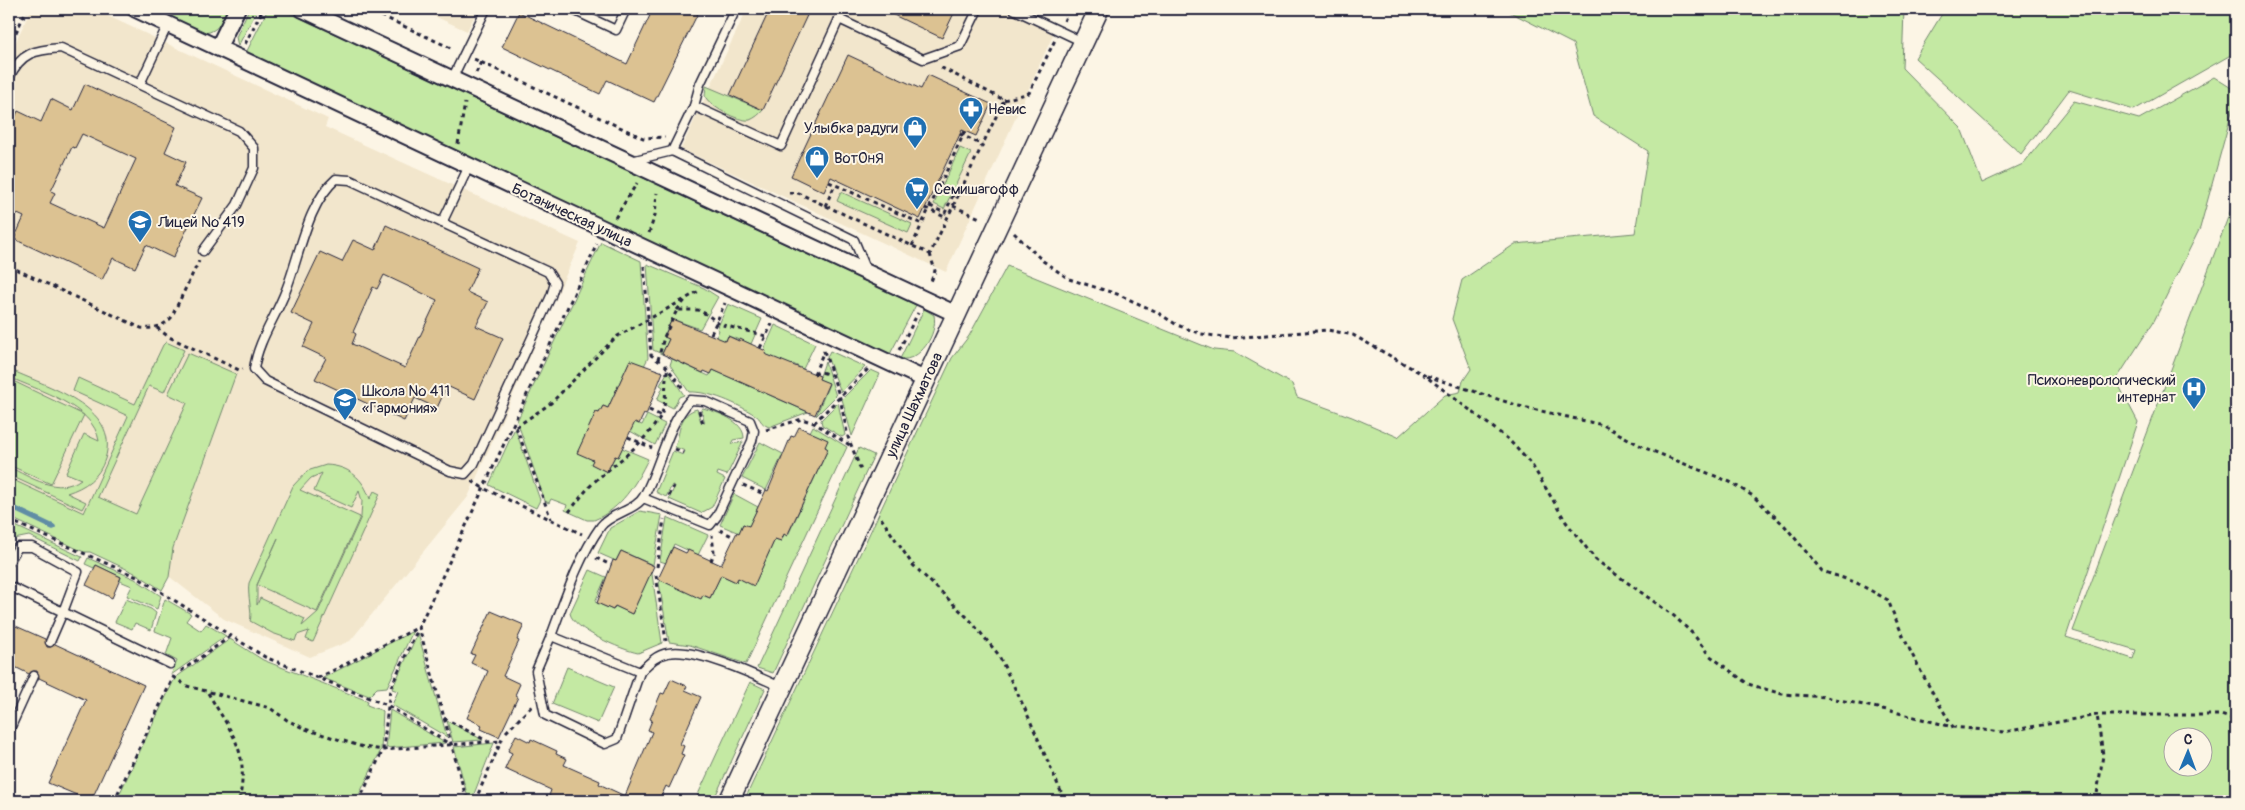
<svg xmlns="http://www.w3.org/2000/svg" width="2245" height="810" viewBox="0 0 2245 810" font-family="Pangolin,sans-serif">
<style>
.built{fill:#f2e6cc}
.green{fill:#c4e9a3;stroke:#73866f;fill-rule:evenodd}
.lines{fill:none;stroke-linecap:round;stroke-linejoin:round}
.stream{stroke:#618da5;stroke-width:5.5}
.building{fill:#dcc292;stroke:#22223b;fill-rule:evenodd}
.service-casing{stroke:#22223b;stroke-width:11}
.minor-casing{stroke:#22223b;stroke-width:19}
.tertiary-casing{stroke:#22223b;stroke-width:22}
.path{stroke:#22223b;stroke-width:3;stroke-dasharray:4 4;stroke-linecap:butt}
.service{stroke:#fcf5e5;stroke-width:8}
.minor{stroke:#fcf5e5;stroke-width:15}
.tertiary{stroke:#fcf5e5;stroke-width:19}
.labels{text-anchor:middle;stroke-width:4;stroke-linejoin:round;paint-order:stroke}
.poi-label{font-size:15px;fill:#22223b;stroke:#fcf5e5;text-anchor:start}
.street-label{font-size:15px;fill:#22223b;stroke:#fcf5e5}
</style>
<rect width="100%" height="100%" fill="#fcf5e5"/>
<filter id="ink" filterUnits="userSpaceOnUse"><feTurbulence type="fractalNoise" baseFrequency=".02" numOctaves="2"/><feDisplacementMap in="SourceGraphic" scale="10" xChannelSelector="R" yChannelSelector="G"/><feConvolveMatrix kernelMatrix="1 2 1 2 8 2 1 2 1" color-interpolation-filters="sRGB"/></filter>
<g filter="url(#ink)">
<g class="built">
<polygon points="31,9 93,9 328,119 325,127 580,243 468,497 350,641 310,657 224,619 130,546 9,484 9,56"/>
<polygon points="419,9 478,9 467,31"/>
<polygon points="747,9 1025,9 1058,24 946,272 681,149"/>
</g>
<g class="green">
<path d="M153,9h75c-5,11 -9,22 -23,24z"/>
<polygon points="249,9 258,9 238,46 236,37"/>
<polygon points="268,9 281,9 916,305 890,354 246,53"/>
<path d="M1504,9h400l-2,59 59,60 21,55 41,-19 51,-63 65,18 75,-42 22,14v6l-36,131 -46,93 -38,59 22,42 -72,215 67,22 3,-9 -63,-19 163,-435v605h-1492l208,-443 17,-22 38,-70 207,84 21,2 57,32 5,13 55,20 46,20 47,-42 15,-3 3,-11 8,-12 -19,-50 10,-39 53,-36 120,-11 13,-82 -55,-35 -20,-72zM2172,738h30v30h-30z"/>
<polygon points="1945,9 2236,9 2236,52 2134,110 2069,90 2021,154 1915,58"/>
<path d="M706,86l57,24c-3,4 -8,8 -13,10 -12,2 -41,-14 -45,-24z"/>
<polygon points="960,148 971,153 944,209 934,204"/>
<polygon points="841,192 912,224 908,233 837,201"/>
<path d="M601,242l40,19 7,97 -4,8 -14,-6 -22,48 -5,-2 -4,7 -3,-1 -18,40 15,8 -1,4 15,8 8,-16 3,1 4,-9 26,11c-12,25 -27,50 -54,61h-7l-22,-10 2,-5 -16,-6 -2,4 -4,-2 -28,-80z"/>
<polygon points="647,264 704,288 718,297 700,329 672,319 664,336 669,339 662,354 653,350"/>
<polygon points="728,304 762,319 751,344 728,336 724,344 715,340 719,330 717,329"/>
<path d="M924,309l10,6c4,19 -14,47 -34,44z"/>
<polygon points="775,325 815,344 803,369 793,364 792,367 765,354 764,350"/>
<polygon points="166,342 184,350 164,392 149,386 98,497 136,514 187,403 168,394 188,353 236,374 173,548 169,577 162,590 137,574 90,552 84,552 9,517 9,478 84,513 128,416 73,391 78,378 135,404 163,345"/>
<polygon points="830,351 865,367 841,392 827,357"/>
<path d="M672,359l37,17 4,-6 95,42 -39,15c-10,-4 -7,-8 -14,-12 -17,-11 -46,-24 -66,-23l-19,-27z"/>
<polygon points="825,362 836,396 816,416 829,384 819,379"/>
<path d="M9,369c35,17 113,37 96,90 -6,19 -20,28 -38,34l19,9 -4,7 -73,-34v-8c21,10 49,29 72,12l-15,-6 18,-39 15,7c-5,-35 -62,-51 -90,-64z"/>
<polygon points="871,370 880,374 852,436 842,399"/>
<polygon points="668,371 684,395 679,397 673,408 657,400 663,387 660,385"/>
<polygon points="9,379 84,415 51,484 9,465"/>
<polygon points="838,403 845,435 842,437 822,425 821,420"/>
<path d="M697,409l4,13 4,1 -4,-14 2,-1c14,4 41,13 41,30l-11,2 -2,4 12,-2 -16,33 -9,-3 -1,3 8,4 -13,28 -11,6 -32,-14 6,-13 -3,-1 -6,12 -10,-5 17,-41 10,4 2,-4 -10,-4c5,-14 4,-34 22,-38z"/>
<polygon points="647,415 665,424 655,445 630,431 634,422 642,425"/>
<polygon points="813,426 847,447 746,664 690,645 669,642 659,583 661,580 710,598 721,575 736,582 738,578 754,585 775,539 781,541 784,534 788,535 828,449 810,432"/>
<polygon points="515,428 540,500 536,508 489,485"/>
<polygon points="760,442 783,454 766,490 742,478"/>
<polygon points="859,448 874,455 773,673 757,668"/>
<path d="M326,465c23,1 37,13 44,34l4,-8 6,3 -67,148 -7,-3 3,-8 -12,4 -2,6 -23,-8 -22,-12c3,-7 -3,-26 -1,-38l44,-97 14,-15zM322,473l-8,18 37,17 8,-17 3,10 -1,16 -43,95 -16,14 3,-7 -45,-21 -3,7v-20l21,-47 -21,47 60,27 43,-95 -60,-27 11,-12z"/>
<polygon points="734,494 758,507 749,527 743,524 739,533 720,525"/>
<polygon points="640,511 662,515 653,565 621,551 616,561 598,553 610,528"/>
<polygon points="667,517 708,535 698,555 674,544 666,563 660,561"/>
<polygon points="9,523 82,557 80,561 29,536 9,540"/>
<polygon points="88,558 135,579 161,596 157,609 127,596 132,586 120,581 121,577 96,565 94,568 85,564"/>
<path d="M590,570l16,7 -11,25 18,8 2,-4 17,8 18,-41 2,1 10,69 -24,10c-16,-3 -66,-24 -68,-40z"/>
<polygon points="126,599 151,609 156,613 151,630 135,623 132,629 115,622"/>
<polygon points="165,599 191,614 186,621 201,631 206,624 226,636 171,675 177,661 166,655 172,638 155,631"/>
<polygon points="413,631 387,687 377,688 369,696 323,678"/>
<polygon points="418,633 447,737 392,705 398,691 392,689"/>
<polygon points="230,639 263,660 368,701 367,705 383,711 381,750 356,801 116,801 175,678"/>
<polygon points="567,667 614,687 598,723 552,704"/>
<polygon points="750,682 765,689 713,801 695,801"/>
<polygon points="390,710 445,743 386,748"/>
<polygon points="447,721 483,740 453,742"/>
<polygon points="494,743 472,799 468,797 454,747"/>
</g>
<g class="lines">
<polyline class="stream" points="9,506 53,527"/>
</g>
<g class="building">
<polygon points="653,9 700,9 654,102 607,80 600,94 502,47 519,12 627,64"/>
<polygon points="770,9 810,9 763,110 730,95"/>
<polygon points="881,9 956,9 942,38"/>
<polygon points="848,55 921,89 928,75 991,104 976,136 962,130 920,219 831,177 824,192 791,176"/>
<path d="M85,84l91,43 -11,25 21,10 -11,24 27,12 -29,60 -27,-13 -11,23 -22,-10 -11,22 -88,-41 10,-22 -15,-7v-79l9,-20 23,11 10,-23 22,11zM82,134l54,25 -32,69 -54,-25 5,-10 -4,-2 21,-44 3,1z"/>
<path d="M386,225l92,43 -11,24 21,10 -12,24 27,12 -28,61 -28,-13 -10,22 -22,-10 -11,23 -89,-42 11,-21 -23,-11 11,-23 -23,-11 29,-61 22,10 11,-22 22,10zM384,275l53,25 -32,68 -53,-24 4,-10 -3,-2 20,-45 4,2z"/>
<polygon points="672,319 726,341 728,336 739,341 740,339 766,351 765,354 820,376 819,379 829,383 815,415 713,370 711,374 704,371 703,373 662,354 669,339 664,337"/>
<polygon points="630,360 663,372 646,415 644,414 639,424 635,422 618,457 615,456 607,472 591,464 593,460 577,453 596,412 599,413 603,406 608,408"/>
<polygon points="799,427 828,440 825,447 828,449 787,536 784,534 781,541 775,539 754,586 738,578 736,582 721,575 710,598 703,595 701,599 658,579 673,547 686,553 688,550 721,565 737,532 739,533 743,524 749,526 766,490 768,491 791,436 794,437"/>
<polygon points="621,551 654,566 632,614 615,606 613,610 597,603 613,560 616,561"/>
<polygon points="96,565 121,577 112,598 86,585"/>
<polygon points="491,611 524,625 517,640 519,641 503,676 520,684 515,695 518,697 499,737 481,729 482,725 467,718 488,671 471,663 475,655 471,654"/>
<polygon points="9,623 45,639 47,647 51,647 55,644 144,685 91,801 48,783 86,700 39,678 37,671 33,671 29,674 9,664"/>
<polygon points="671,679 687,686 685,690 701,697 680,744 684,746 681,754 684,755 669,788 666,786 659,801 560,801 549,796 551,790 505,769 512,753 508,751 516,735 530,742 531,739 557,751 556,754 567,759 564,765 600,781 599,784 625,796 652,732 648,730 652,720 650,719 661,693 664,694"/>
</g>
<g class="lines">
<defs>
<g id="service">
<polyline points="571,9 616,30 626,9"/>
<polyline points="1013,9 1083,42"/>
<polyline points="839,19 841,9"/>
<path d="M9,78c12,-26 26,-28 52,-30l178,83 15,17v20l-17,37 -34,46"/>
<polyline points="452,79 486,9"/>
<polyline points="140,84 168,24"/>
<polyline points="694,106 700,84 736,9"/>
<polyline points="672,151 694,106 781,146 839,19 923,59 960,46 978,9"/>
<polyline points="631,161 672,151 854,240 867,271"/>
<path d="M336,179l14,1 198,92 7,11 -4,13 -77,168 -9,10 -15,-3 -185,-90 -11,-12c4,-29 22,-52 32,-79 14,-35 21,-86 50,-111z"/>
<polyline points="442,223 469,166"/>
<path d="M643,498l67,27 7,-9 35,-75 2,-10 -4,-10 -45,-20 -15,-1c-24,27 -29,65 -46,96 -7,14 -33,17 -43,30 -23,32 -36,73 -50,110l89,36c8,-8 16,-17 28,-19 27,-6 89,23 115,35"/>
<polyline points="9,562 18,547 32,547 78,572 63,612 9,586"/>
<polyline points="551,636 536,671 545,715 605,744 617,739 640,672"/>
<polyline points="50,642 63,612 170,664"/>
<polyline points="9,731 34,676"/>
</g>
<g id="minor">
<polyline points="135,9 926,380"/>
<polyline points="302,9 956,314"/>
<polyline points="218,48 237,9"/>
</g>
<polyline id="tertiary" points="729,801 1099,9"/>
</defs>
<use href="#service" class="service-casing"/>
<use href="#minor" class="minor-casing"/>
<use href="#tertiary" class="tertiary-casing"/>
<g class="path">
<polyline points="367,9 453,49"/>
<polyline points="1064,21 1069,9"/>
<polyline points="245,44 263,9"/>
<polyline points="9,47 27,9"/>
<polyline points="474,59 643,138 665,137"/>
<polyline points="476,73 481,62"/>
<polyline points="1004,100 1029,93 1055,40"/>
<polyline points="960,134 982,145"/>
<polyline points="458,144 465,103"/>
<polyline points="829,182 922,224 965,131"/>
<polyline points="789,193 798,193 930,254 1004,100 940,67"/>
<polyline points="825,206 835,185"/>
<polyline points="930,206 945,213 955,191 959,193"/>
<polyline points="953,206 982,219"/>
<polyline points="925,208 947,218"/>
<polyline points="615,218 637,183"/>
<polyline points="649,233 655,215 657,193"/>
<polyline points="1014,233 1043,261 1069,279 1117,294 1155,311 1177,325 1201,334 1231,338 1328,330 1353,335 1424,375 1508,439 1532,465 1566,522 1596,560 1674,616 1694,635 1709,655 1748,684 1782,694 1826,697 1887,710 1953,727 2004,732 2097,715 2221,715 2236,720"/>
<polyline points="912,246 922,224"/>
<polyline points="930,254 935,271 930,284"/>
<path d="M9,266l132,62c12,1 21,-1 30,-10l28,-57"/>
<polyline points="644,266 651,355 660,362"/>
<polyline points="677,310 687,298 699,291"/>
<polyline points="157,328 169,337 239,370 243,369"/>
<polyline points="711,334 725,303"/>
<polyline points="760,348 772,324"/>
<polyline points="899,350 918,313"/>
<polyline points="824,351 840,398 848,437 862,473"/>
<polyline points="658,360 664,337 677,310 698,310 708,315 719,324 766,336"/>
<polyline points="665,365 684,390"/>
<polyline points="814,374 824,351"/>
<polyline points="814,374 821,372 831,375"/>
<path d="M1427,376l92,30 84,19 42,23 85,34 23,14 31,29 38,46 33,11 33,18c17,45 40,86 65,127"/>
<polyline points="649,410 662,416"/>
<polyline points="699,411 703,423"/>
<polyline points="814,423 868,369"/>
<polyline points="516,427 551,403 616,337 687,298"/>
<polyline points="516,427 551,519"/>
<polyline points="766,430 802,419 814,423 853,447"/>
<polyline points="628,437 652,448"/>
<polyline points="675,449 684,453"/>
<polyline points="472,481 483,488 582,534"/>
<polyline points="743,485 764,494"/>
<polyline points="669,496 674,486"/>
<path d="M569,512c8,-10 16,-21 25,-30 24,-21 49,-37 66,-65 9,-16 3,-34 8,-49"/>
<polyline points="881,518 912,564 970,620 998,654 1025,709 1065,801"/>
<polyline points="9,520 137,577 265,657 387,705 451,745"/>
<polyline points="720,530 734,537"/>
<polyline points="596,558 611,565"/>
<polyline points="711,561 714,553 712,535"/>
<polyline points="657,567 664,519"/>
<polyline points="656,575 666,641"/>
<polyline points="181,671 231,636"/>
<polyline points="173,677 187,686 270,708 287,720 305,729 363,747 383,750 500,741"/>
<polyline points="318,678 419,627 467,801"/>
<path d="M208,693c24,41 42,58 31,108"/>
<polyline points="444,718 487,741"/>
<polyline points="506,732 532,706"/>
<polyline points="114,801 174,676"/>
<polyline points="359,801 383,750 390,689 597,244"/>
<polyline points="475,801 503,737"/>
<polyline points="2096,801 2103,755 2097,715"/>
</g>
<use href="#service" class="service"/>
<use href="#minor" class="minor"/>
<use href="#tertiary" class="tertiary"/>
</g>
</g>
<defs>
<symbol id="pharmacy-pin" viewBox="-11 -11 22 30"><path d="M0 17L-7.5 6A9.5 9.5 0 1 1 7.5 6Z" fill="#1f6fb2" stroke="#fcf5e5"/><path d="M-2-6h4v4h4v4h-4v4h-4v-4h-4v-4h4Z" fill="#fff"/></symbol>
<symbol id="shop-pin" viewBox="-11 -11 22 30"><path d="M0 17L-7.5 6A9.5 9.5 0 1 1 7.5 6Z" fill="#1f6fb2" stroke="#fcf5e5"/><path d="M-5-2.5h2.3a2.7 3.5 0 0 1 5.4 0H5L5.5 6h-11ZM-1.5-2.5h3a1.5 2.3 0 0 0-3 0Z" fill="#fff"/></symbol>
<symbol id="supermarket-pin" viewBox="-11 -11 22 30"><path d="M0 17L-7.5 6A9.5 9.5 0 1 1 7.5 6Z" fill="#1f6fb2" stroke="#fcf5e5"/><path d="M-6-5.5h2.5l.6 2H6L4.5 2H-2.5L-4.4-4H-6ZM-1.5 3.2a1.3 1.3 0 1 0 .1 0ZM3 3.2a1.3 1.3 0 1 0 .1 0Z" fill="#fff"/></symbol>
<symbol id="school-pin" viewBox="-11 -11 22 30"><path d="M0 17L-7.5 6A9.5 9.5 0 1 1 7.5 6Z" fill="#1f6fb2" stroke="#fcf5e5"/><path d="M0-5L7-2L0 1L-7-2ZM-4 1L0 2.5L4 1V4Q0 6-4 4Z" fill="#fff"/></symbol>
<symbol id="hospital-pin" viewBox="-11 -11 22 30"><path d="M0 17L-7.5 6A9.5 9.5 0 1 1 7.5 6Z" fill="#1f6fb2" stroke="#fcf5e5"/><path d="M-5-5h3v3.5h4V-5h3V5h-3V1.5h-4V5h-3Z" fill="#fff"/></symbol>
</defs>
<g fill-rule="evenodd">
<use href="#pharmacy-pin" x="957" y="95" width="28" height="38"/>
<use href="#shop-pin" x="901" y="114" width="28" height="38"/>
<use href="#shop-pin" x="803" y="144" width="28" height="38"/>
<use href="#supermarket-pin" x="903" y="175" width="28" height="38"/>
<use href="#school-pin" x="126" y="208" width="28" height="38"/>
<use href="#hospital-pin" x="2180" y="375" width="28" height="38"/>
<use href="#school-pin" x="331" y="386" width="28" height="38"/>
</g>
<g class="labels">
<g class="poi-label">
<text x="988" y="114">Невис</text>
<text x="898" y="133" text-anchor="end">Улыбка радуги</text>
<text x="834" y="163">ВотОнЯ</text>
<text x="934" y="194">Семишагофф</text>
<text x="158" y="227">Лицей № 419</text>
<text x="2176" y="385" text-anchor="end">Психоневрологический<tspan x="2176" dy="17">интернат</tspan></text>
<text x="362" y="396">Школа № 411<tspan x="362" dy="17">«Гармония»</tspan></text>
</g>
<g class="street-label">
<text transform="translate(572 215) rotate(25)" y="5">Ботаническая улица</text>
<text transform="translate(914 405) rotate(-65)" y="5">улица Шахматова</text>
</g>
</g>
<rect width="2245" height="810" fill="none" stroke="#fcf5e5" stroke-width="30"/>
<rect x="15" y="15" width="2215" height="780" fill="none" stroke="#22223b" stroke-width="2" filter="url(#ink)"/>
<g transform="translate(2188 752) rotate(1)"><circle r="24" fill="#fcf5e5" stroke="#a5a1a1"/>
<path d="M0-4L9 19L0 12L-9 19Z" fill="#1f6fb2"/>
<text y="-8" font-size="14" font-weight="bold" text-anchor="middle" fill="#22223b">С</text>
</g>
</svg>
